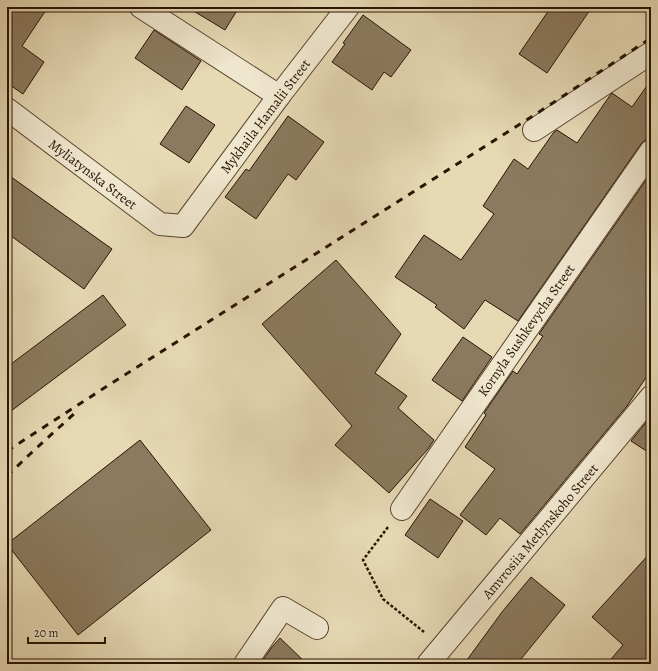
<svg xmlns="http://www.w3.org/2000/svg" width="658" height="671" viewBox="0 0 658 671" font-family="Alegreya,serif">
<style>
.building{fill:#8b7a5f;stroke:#291403}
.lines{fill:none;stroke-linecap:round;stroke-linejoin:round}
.minor-casing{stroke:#58452f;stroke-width:24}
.path{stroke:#291403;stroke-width:2.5;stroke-dasharray:3 2;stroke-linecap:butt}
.minor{stroke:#efe6ce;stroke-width:22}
.rail{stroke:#291403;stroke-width:3;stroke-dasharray:7 7;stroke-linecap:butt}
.labels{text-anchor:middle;stroke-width:3;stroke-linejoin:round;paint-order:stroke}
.street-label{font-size:14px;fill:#291403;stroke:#efe6ce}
</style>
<rect width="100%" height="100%" fill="#e6d9b4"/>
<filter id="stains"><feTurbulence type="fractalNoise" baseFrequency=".005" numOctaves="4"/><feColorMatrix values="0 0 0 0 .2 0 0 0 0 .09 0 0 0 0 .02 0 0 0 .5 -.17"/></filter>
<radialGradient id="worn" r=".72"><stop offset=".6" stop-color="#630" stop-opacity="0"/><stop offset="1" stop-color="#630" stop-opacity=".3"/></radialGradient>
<g class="building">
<polygon points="7,7 48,7 22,46 44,62 23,94 7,83"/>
<polygon points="187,7 239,7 225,30"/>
<polygon points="551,7 592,7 547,73 519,54"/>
<polygon points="363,15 411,50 391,77 384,72 372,90 332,62 345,44 343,43"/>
<polygon points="154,30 201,61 182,90 135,58"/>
<polygon points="651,80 651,139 645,140 641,144 518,321 485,300 464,329 435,307 437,305 395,277 424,235 461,260 494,214 483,206 514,159 528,169 554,132 557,130 577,143 611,94 612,93 632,107"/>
<polygon points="186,106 215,125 189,163 160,144"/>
<polygon points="288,116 324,142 296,180 288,174 256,219 225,197 246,169 249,171"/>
<polygon points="651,173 651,370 627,406 520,534 500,518 486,535 460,515 495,469 465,447 486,415 484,413 513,371 517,374 543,336 539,334"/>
<polygon points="7,174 112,249 84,289 7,233"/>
<polygon points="336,260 401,334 375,373 407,396 398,408 434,440 428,449 389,493 335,445 352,426 262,324"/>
<polygon points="103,295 126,325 7,414 7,367"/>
<polygon points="463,337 492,357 462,401 432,380"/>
<polygon points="648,420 651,421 651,454 631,441"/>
<polygon points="140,440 211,530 78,635 7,544"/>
<polygon points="430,499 463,521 438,558 405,535"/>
<polygon points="651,552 651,664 607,664 623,645 592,617"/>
<polygon points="531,577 565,605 517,664 464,664 502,612"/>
<polygon points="280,638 307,664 260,664 272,647"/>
</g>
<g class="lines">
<defs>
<g id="minor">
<polyline points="141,7 279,96"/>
<polyline points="7,109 160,224 183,226 279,96 348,7"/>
<polyline points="534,130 651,53"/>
<polyline points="402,509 651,151"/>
<polyline points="245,664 283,608 317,628"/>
<polyline points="428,664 651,397"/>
</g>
</defs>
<use href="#minor" class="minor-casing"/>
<polyline class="path" points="388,527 363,560 383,599 424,632"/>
<use href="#minor" class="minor"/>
<g class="rail">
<polyline points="7,451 98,392 539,112 651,38"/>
<polyline points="7,476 29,455 77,411"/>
</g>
</g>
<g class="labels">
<g class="street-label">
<text transform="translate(265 116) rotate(-53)" y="5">Mykhaila Hamalii Street</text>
<text transform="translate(93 174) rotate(37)" y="5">Myliatynska Street</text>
<text transform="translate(526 330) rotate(-55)" y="5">Kornyla Sushkevycha Street</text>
<text transform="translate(540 531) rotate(-50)" y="5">Amvrosiia Metlynskoho Street</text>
</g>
</g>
<rect width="658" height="671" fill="none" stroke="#e6d9b4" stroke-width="24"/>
<rect x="8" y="8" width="642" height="655" fill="none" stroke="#291403" stroke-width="2"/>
<rect x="12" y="12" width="634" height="647" fill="none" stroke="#291403"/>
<path d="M28 637v6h77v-6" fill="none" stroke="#291403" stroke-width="2"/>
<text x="34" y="637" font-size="12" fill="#291403" stroke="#efe6ce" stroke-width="3" paint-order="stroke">20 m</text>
<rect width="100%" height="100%" filter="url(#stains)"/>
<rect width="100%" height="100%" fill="url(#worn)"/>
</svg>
